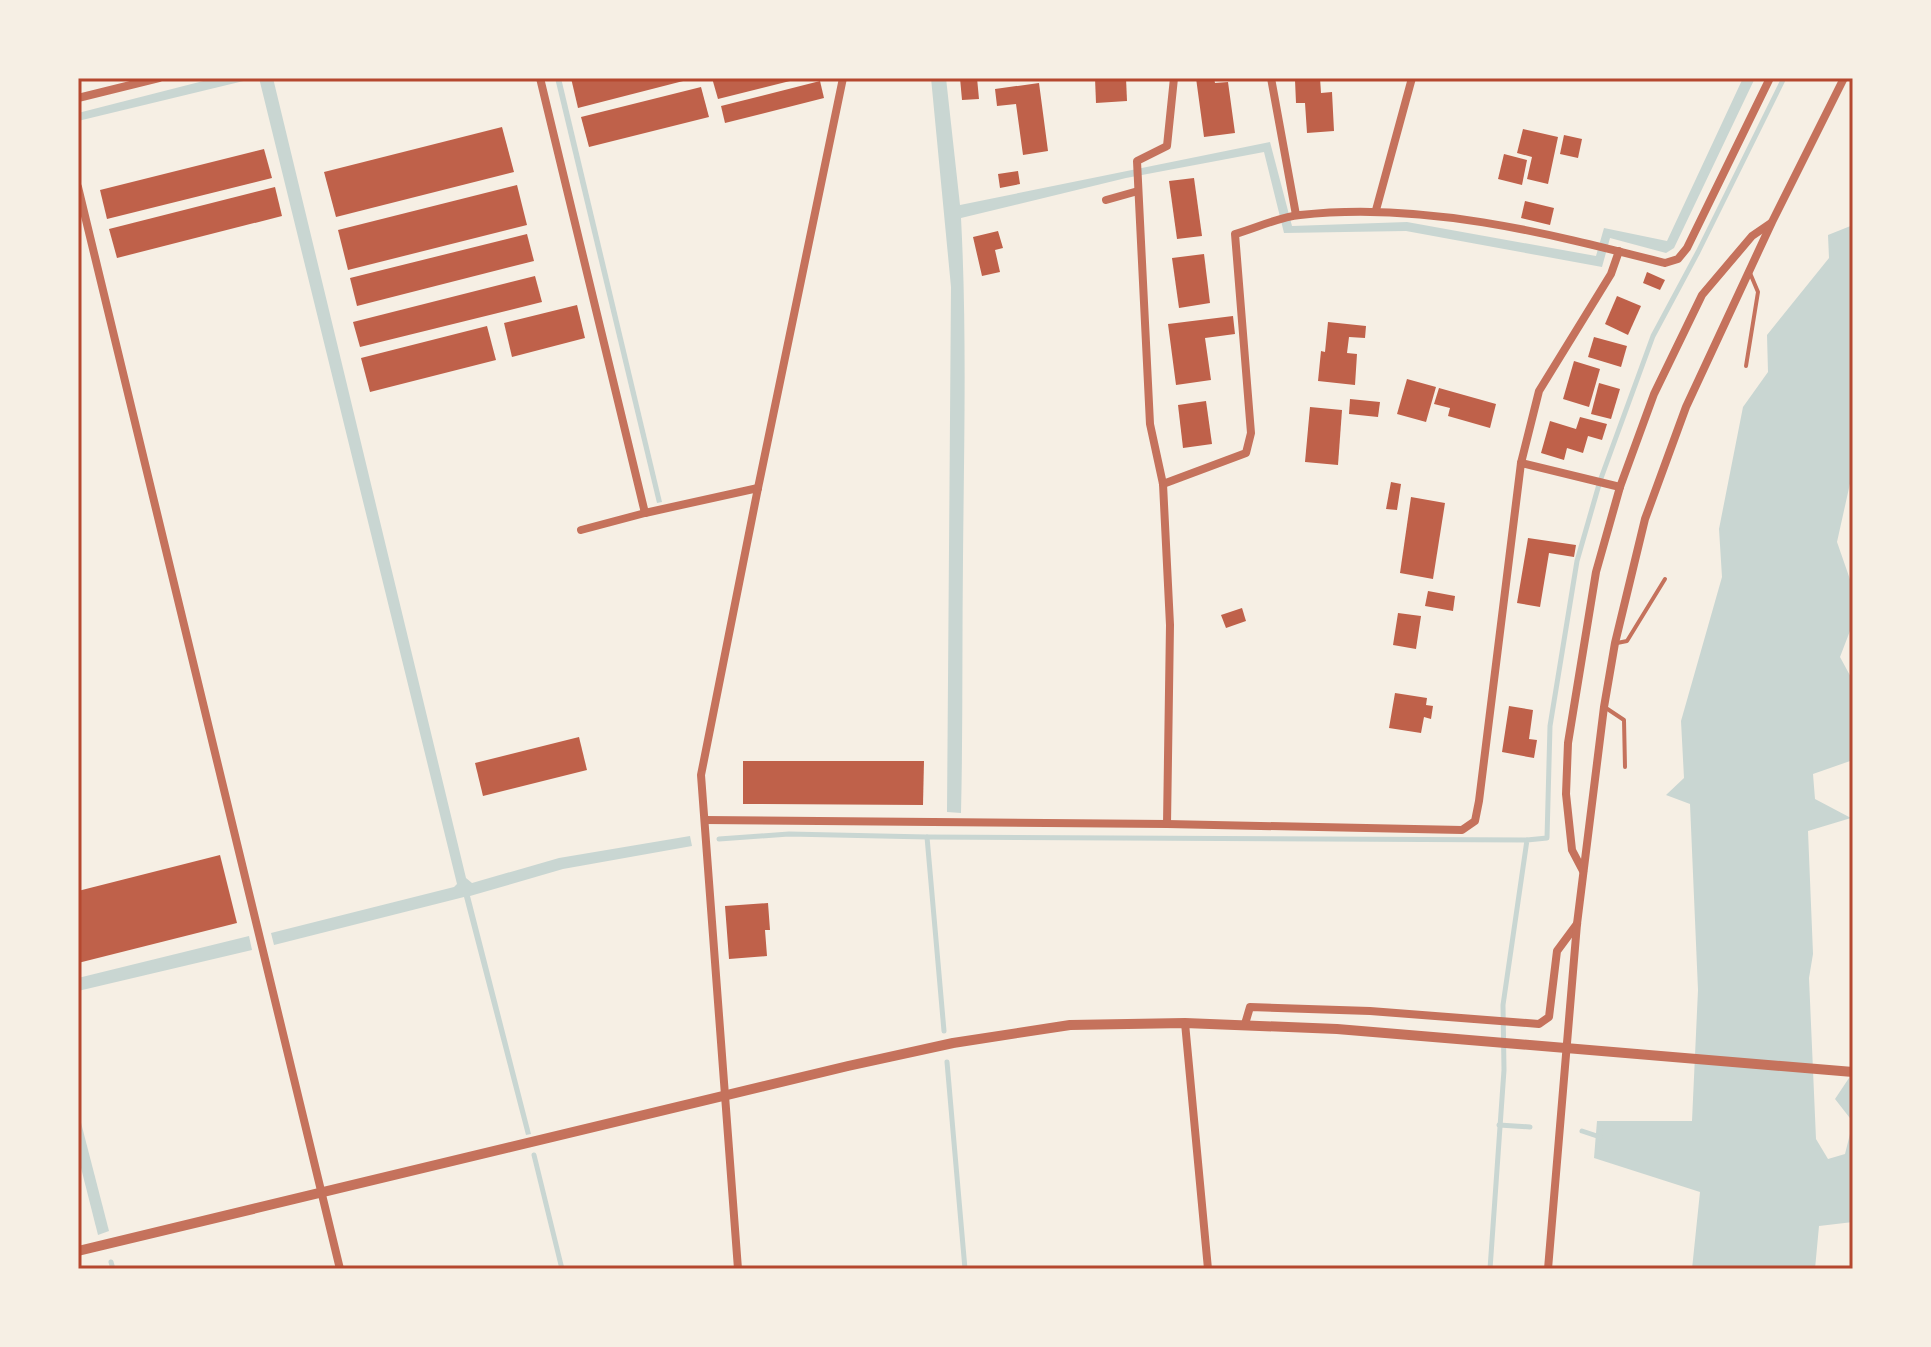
<svg xmlns="http://www.w3.org/2000/svg" width="1931" height="1347" viewBox="0 0 1931 1347" font-family="Ubuntu,sans-serif">
<style>
.water{fill:#c9d6d2}
.lines{fill:none;stroke-linecap:round;stroke-linejoin:round}
.stream{stroke:#c9d6d2;stroke-width:5}
.building{fill:#bf614a}
.service{stroke:#c5725c;stroke-width:4}
.minor{stroke:#c5725c;stroke-width:8}
.tertiary{stroke:#c5725c;stroke-width:10}
.neatline{fill:none;stroke:#b5482f;stroke-width:3}
</style>
<rect width="100%" height="100%" fill="#f6efe4"/>
<g class="water">
<polygon points="215,78 256,78 78,121 78,113"/>
<polygon points="259,78 273,78 466,878 472,883 559,858 690,836 692,846 563,869 470,896 531,1134 526,1135 464,897 274,945 271,933 454,887 457,884"/>
<polygon points="555,78 561,78 662,502 657,503"/>
<path d="M931,78h15l14,127 310,-63 22,84 115,-4 189,34 8,-28 63,13 76,-163h12l-81,170 -8,5 -56,-15 -8,29 -196,-36 -122,2 -20,-81 -138,26 -165,40c6,113 3,227 2,340 -1,85 0,170 -2,255l-14,-1 4,-525z"/>
<polygon points="1853,225 1853,470 1837,542 1853,588 1853,623 1840,657 1853,681 1853,760 1813,774 1815,799 1851,818 1808,831 1813,954 1809,978 1816,1139 1828,1159 1845,1154 1853,1122 1835,1099 1853,1072 1853,1222 1819,1226 1815,1269 1692,1269 1700,1192 1594,1158 1597,1121 1692,1121 1698,990 1690,804 1666,795 1684,778 1681,721 1722,577 1719,529 1743,407 1768,372 1767,335 1829,258 1828,235"/>
<polygon points="249,936 252,950 78,991 78,978"/>
<polygon points="78,1111 109,1231 98,1235 78,1156"/>
</g>
<g class="lines">
<g class="stream">
<polyline points="927,837 944,1031"/>
<polyline points="719,839 789,834 927,837 1527,840"/>
<polyline points="947,1062 965,1269"/>
<polyline points="1499,1125 1530,1127"/>
<polyline points="1582,1131 1600,1137"/>
<polyline points="534,1155 562,1269"/>
<polyline points="111,1262 113,1269"/>
<polyline points="1490,1269 1504,1070 1503,1005 1527,840 1547,838 1550,726 1577,561 1600,481 1653,336 1698,252 1784,78"/>
</g>
</g>
<g class="building">
<polygon points="571,78 691,78 691,79 578,108"/>
<polygon points="712,78 797,78 798,79 718,99"/>
<polygon points="960,78 977,78 979,99 962,100"/>
<polygon points="1095,78 1126,78 1127,101 1096,103"/>
<polygon points="1196,78 1214,78 1215,83 1228,82 1235,133 1204,137"/>
<polygon points="1320,78 1321,93 1332,92 1334,131 1307,133 1305,103 1296,103 1295,80"/>
<polygon points="820,81 824,98 725,123 721,106"/>
<polygon points="1039,83 1048,151 1023,155 1016,104 997,106 995,89"/>
<polygon points="701,87 709,117 589,147 581,117"/>
<polygon points="502,127 514,172 336,217 324,172"/>
<polygon points="1523,129 1558,137 1548,184 1527,179 1532,157 1517,153"/>
<polygon points="1564,135 1582,139 1578,158 1560,154"/>
<polygon points="264,149 272,178 107,219 100,190"/>
<polygon points="1504,154 1527,160 1522,185 1498,179"/>
<polygon points="1018,171 1020,184 1000,188 998,174"/>
<polygon points="1194,178 1202,236 1177,239 1169,181"/>
<polygon points="517,185 527,225 348,270 338,230"/>
<polygon points="275,187 282,216 117,258 109,229"/>
<polygon points="1525,201 1554,208 1550,225 1521,218"/>
<polygon points="998,231 1003,248 995,250 1000,272 982,276 973,237"/>
<polygon points="527,234 534,261 357,306 350,278"/>
<polygon points="1204,254 1210,303 1179,308 1172,258"/>
<polygon points="1647,272 1665,280 1660,290 1643,283"/>
<polygon points="535,276 542,302 360,347 353,322"/>
<polygon points="1617,296 1641,306 1628,335 1605,324"/>
<polygon points="577,305 585,338 512,357 504,323"/>
<polygon points="1233,316 1235,334 1205,338 1211,380 1176,385 1168,324"/>
<polygon points="1328,322 1366,326 1365,338 1349,337 1347,353 1357,354 1355,385 1318,381 1321,351 1325,352"/>
<polygon points="487,326 496,360 370,392 361,358"/>
<polygon points="1594,337 1627,346 1621,367 1588,357"/>
<polygon points="1574,361 1600,369 1589,407 1563,399"/>
<polygon points="1407,379 1436,387 1426,422 1397,414"/>
<polygon points="1599,383 1620,389 1611,419 1591,414"/>
<polygon points="1439,388 1496,404 1490,428 1448,416 1450,408 1434,404"/>
<polygon points="1350,399 1380,402 1378,417 1349,414"/>
<polygon points="1206,401 1212,444 1183,448 1178,405"/>
<polygon points="1310,407 1342,410 1338,465 1305,462"/>
<polygon points="1580,417 1607,424 1602,440 1588,436 1583,453 1567,448 1564,460 1541,453 1550,421 1576,429"/>
<polygon points="1391,482 1401,484 1397,510 1386,509"/>
<polygon points="1411,497 1445,503 1433,579 1400,573"/>
<polygon points="1528,538 1576,545 1574,557 1549,553 1540,607 1517,603"/>
<polygon points="1428,591 1455,596 1453,611 1425,606"/>
<polygon points="1242,608 1246,621 1226,628 1221,615"/>
<polygon points="1398,613 1421,616 1416,649 1393,645"/>
<polygon points="1395,693 1427,698 1426,705 1433,706 1431,719 1424,717 1421,733 1389,728"/>
<polygon points="1509,706 1533,710 1529,739 1537,740 1534,758 1502,752"/>
<polygon points="579,737 587,770 483,796 475,763"/>
<polygon points="743,761 924,761 923,805 743,804"/>
<polygon points="220,855 237,923 78,963 78,891"/>
<polygon points="768,903 770,930 765,930 767,956 729,959 725,906"/>
</g>
<g class="lines">
<g class="service">
<polyline points="1746,366 1758,292 1750,273"/>
<polyline points="1617,643 1627,641 1665,579"/>
<polyline points="1606,708 1624,720 1625,767"/>
</g>
<g class="minor">
<polyline points="540,78 645,513 758,488"/>
<polyline points="1271,78 1296,215"/>
<polyline points="78,98 159,78"/>
<polyline points="78,187 340,1269"/>
<polyline points="1106,200 1138,191"/>
<polyline points="1376,210 1412,78"/>
<polyline points="1521,463 1620,487"/>
<path d="M1163,484l83,-31 5,-20 -16,-199c21,-6 44,-17 65,-19 122,-14 247,18 365,48l13,-4 9,-11 83,-170"/>
<polyline points="581,530 645,513"/>
<polyline points="705,820 1167,824 1462,830 1475,821 1479,801 1521,463 1539,391 1611,274 1619,251"/>
<polyline points="1167,824 1170,625 1163,484 1150,424 1137,161 1167,146 1174,78"/>
<polyline points="1583,871 1572,850 1566,794 1568,743 1596,572 1620,487 1654,394 1702,295 1752,236 1771,223"/>
<polyline points="1185,1023 1208,1269"/>
<polyline points="1245,1024 1250,1007 1370,1011 1539,1024 1549,1017 1557,951 1577,924"/>
<polyline points="738,1269 701,775 758,488 843,78"/>
<polyline points="1548,1269 1577,924 1604,707 1615,643 1645,519 1686,407 1772,222 1844,78"/>
</g>
<polyline class="tertiary" points="78,1251 848,1066 953,1043 1070,1025 1185,1023 1337,1029 1853,1072"/>
</g>
<rect width="1931" height="1347" fill="none" stroke="#f6efe4" stroke-width="160"/>
<rect x="80" y="80" width="1771" height="1187" class="neatline"/>
</svg>
